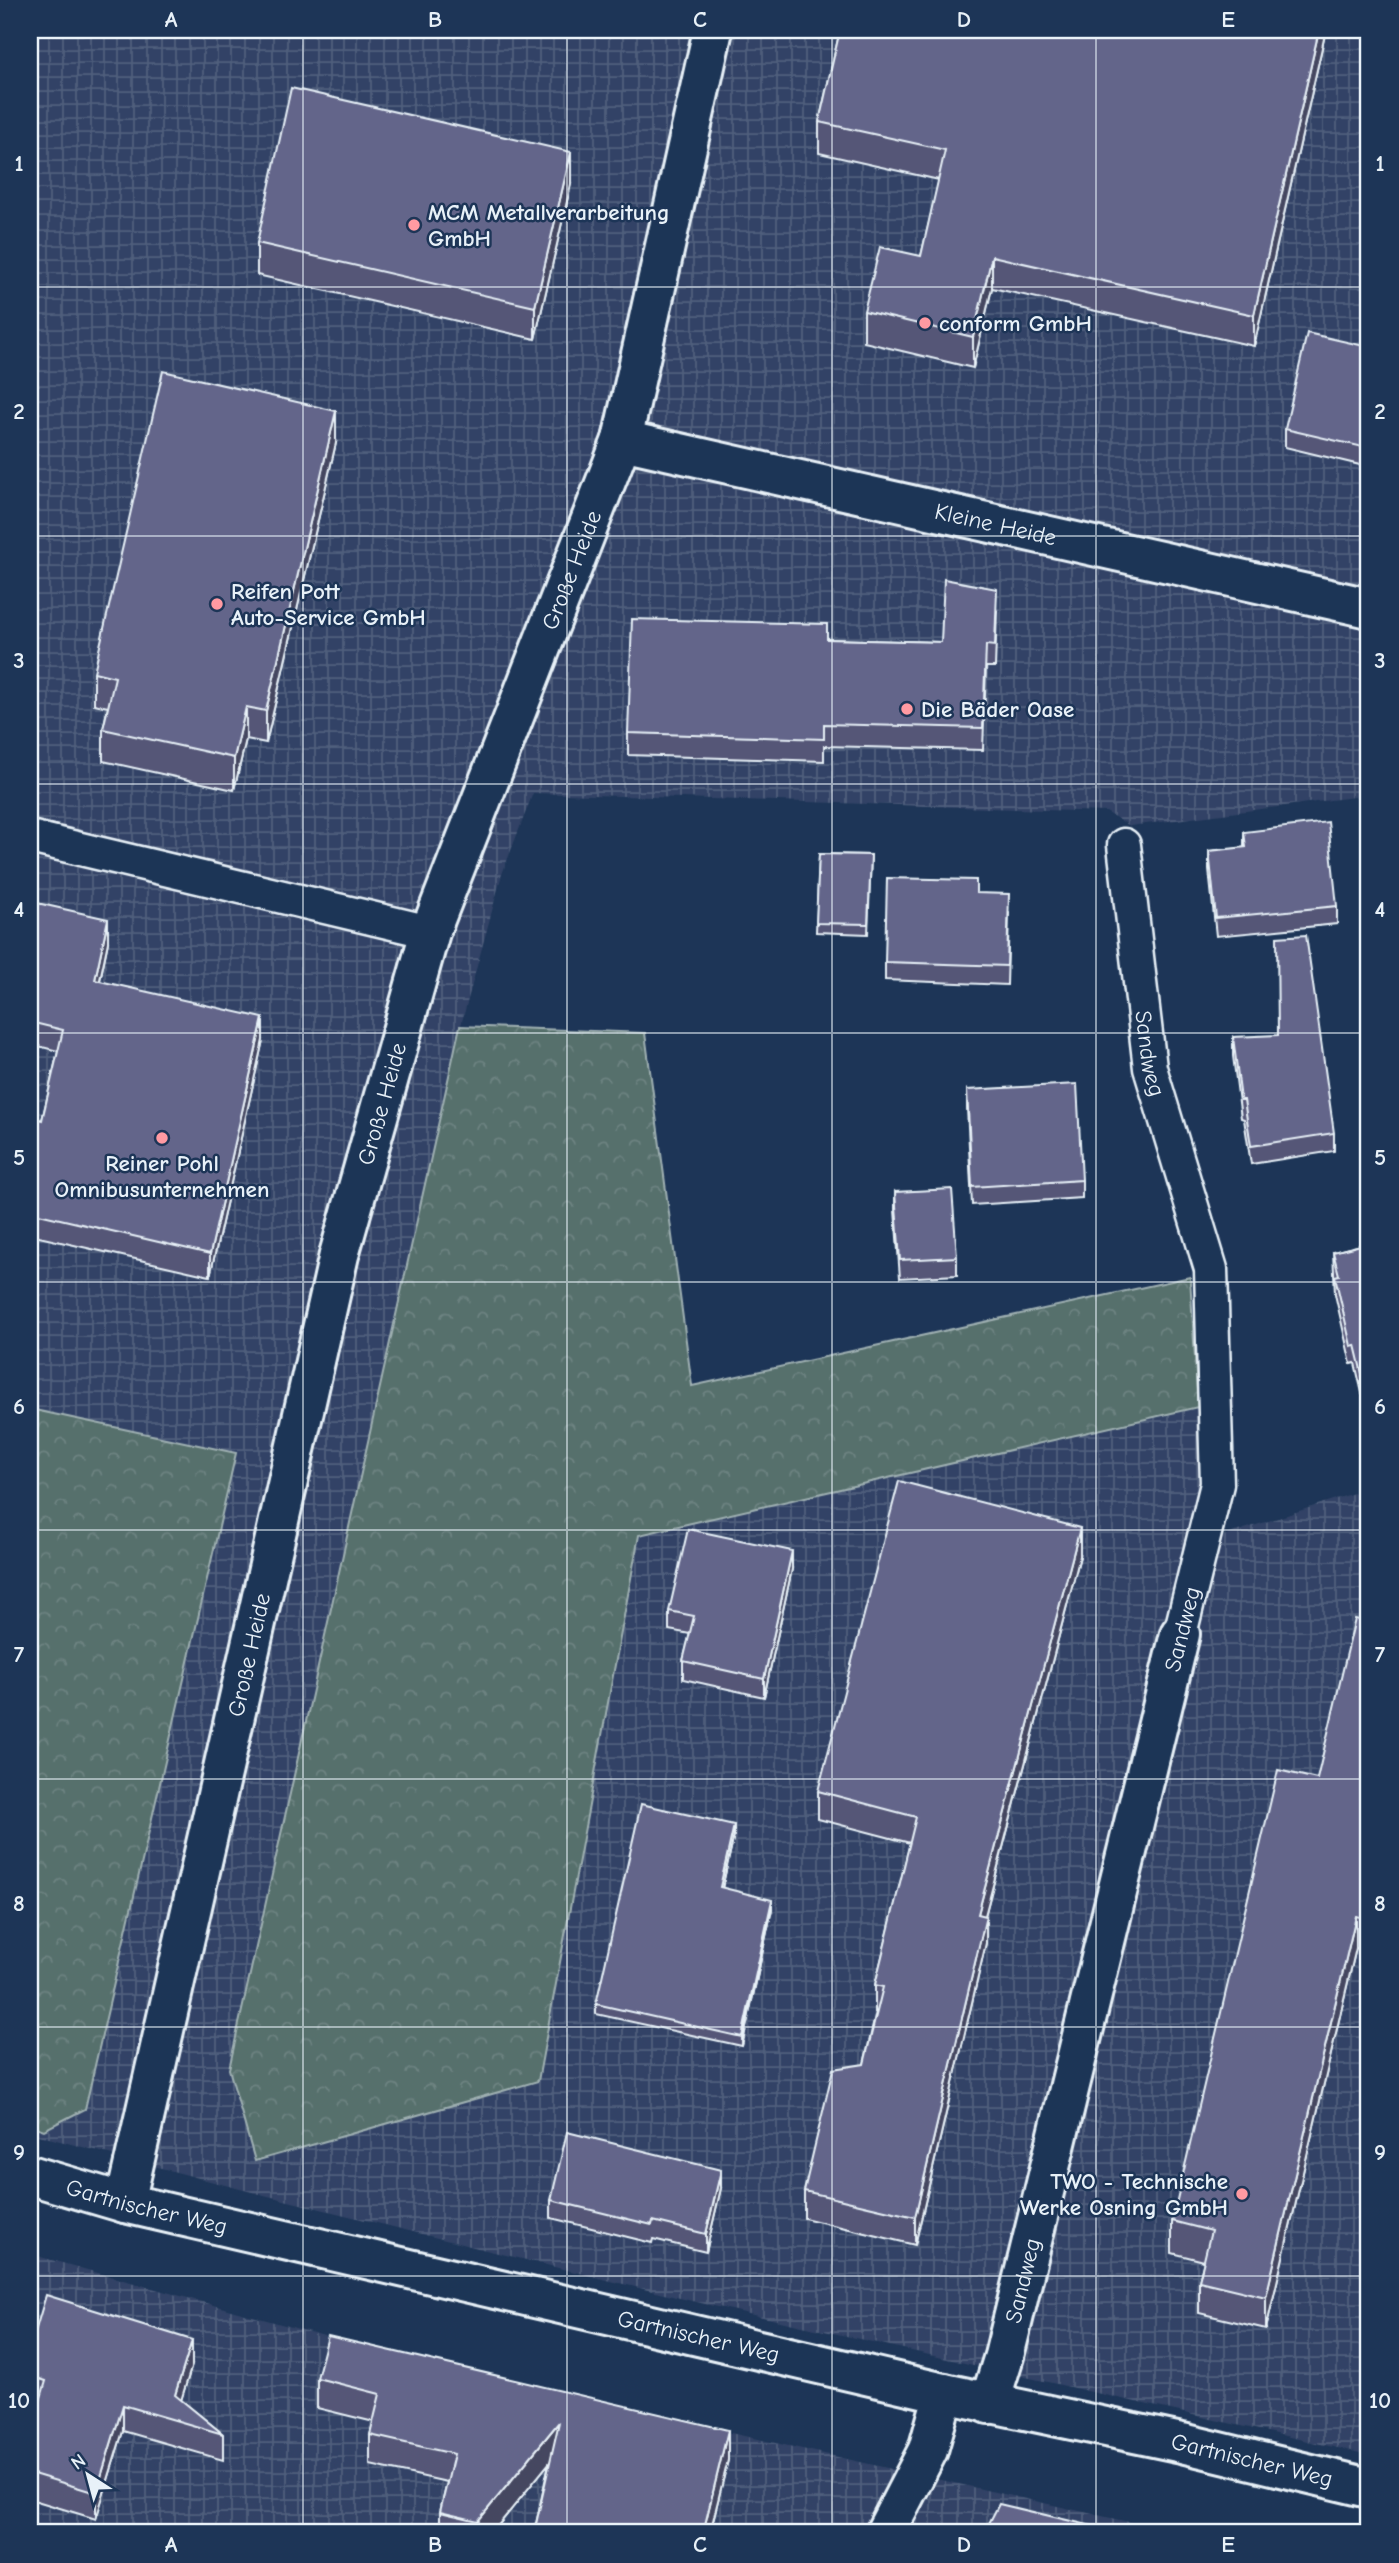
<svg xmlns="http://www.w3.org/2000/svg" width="1399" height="2563" viewBox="0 0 1399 2563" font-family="'Comic Neue',sans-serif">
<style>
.industrial{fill:url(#industrial-grid)}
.park{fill:url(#park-crowns);stroke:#9fb0b2;stroke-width:2}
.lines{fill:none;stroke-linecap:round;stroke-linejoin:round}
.service-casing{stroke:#e8f1f8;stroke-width:37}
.minor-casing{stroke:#e8f1f8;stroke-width:44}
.tertiary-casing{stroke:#e8f1f8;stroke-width:44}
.service{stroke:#1d3557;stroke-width:32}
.minor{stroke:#1d3557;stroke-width:38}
.tertiary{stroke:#1d3557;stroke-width:38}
.wall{fill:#555777;stroke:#e8f1f8;stroke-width:2}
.shaded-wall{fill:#454761;stroke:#e8f1f8;stroke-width:2}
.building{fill:#63658a;stroke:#e8f1f8;stroke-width:2}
.grid{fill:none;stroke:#e8f1f8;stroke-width:2;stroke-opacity:0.55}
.poi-dot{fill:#ff9aa2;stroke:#1d3557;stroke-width:2.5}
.labels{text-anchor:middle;stroke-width:5;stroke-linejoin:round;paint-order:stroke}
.poi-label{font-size:23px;font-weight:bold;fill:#e8f1f8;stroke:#1d3557;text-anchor:start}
.street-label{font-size:23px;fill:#e8f1f8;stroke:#1d3557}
.neatline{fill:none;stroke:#e8f1f8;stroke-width:2.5}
.grid-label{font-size:23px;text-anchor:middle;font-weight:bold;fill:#e8f1f8}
</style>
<defs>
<pattern id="industrial-grid" width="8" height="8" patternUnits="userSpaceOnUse" patternTransform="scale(1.75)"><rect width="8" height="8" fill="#324366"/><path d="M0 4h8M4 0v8" fill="none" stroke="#505f7d"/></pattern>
<pattern id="park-crowns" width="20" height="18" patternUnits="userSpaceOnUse" patternTransform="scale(1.75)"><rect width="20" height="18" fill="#566f6c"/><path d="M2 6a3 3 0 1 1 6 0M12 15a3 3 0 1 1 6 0" fill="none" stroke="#6e8482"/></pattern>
</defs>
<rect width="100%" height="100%" fill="#1d3557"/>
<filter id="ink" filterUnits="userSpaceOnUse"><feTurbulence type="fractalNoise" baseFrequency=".0143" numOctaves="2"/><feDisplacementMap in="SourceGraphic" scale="14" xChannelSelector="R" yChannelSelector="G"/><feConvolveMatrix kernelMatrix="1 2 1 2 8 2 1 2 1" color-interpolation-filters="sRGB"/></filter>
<g filter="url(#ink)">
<g class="industrial">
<polygon points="30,30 1369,30 1369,795 1130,826 1106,812 533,793 502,874 461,1025 645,1033 692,1386 1190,1277 1198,1406 1235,1397 1223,1536 1369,1488 1369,2455 692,2301 240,2189 30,2133"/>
<polygon points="30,2254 439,2368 1178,2533 30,2533"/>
</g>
<g class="park">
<polygon points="460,1026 645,1033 692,1386 1190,1277 1198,1407 639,1535 538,2081 255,2161 229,2069"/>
<polygon points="30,1409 236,1453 85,2109 44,2130 30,2125"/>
</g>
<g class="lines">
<defs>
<g id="service">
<polyline points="30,837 430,932"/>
<path id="s1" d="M1124,845l26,223 61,201 6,215 -37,150"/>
</g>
<g id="minor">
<path id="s2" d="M622,440l747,168"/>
<path id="s3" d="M125,2203l214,-948 91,-323 192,-492 91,-410"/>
<path id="s4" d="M989,2404l15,-48 176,-722"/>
<polyline points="885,2533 928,2450 944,2393"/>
</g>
<g id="tertiary">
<path id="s5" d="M30,2175l95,28 819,190 238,50 187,45"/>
</g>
</defs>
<use href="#service" class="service-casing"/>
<use href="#minor" class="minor-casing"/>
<use href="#tertiary" class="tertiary-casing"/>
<use href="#service" class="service"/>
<use href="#minor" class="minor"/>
<use href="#tertiary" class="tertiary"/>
</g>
<g class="wall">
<polygon points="840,30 1326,30 1254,346 992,288 973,368 864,342 864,311 921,256 939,180 819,153 819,122"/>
<polygon points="571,184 535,339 257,275 257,243"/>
<polygon points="1369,347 1369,468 1368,467 1285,447 1285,429"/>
<polygon points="336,443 266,743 246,739 234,790 103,761 103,729 108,707 94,704 94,672"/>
<polygon points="997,611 995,667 986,667 983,750 824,746 824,761 628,755 628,733 827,639 941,642"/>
<polygon points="1244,832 1337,906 1337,924 1216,936 1209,870 1209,851 1244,848"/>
<polygon points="819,854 871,855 868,934 816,932"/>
<polygon points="976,893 1009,913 1007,985 885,980 885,962"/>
<polygon points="30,933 108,942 100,981 263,1040 210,1276 30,1235 30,1117 42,1120 58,1051 30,1044"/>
<polygon points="1233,1037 1334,1133 1334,1151 1251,1164 1244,1119 1241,1118 1233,1056"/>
<polygon points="967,1090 1082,1180 1082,1198 972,1205 967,1108"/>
<polygon points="895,1192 957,1257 957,1275 900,1278 895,1210"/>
<polygon points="1369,1243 1362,1393 1355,1363 1351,1364 1335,1294 1333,1252"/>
<polygon points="1080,1556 985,1916 986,1943 915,2245 804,2218 804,2191 864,2064 876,2012 875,2012 875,1985 910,1843 818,1819 818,1791"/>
<polygon points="792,1569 764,1697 683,1679 683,1661 690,1634 669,1630 669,1611"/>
<polygon points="1369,1622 1369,1951 1356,1948 1266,2329 1199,2313 1199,2281 1204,2261 1172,2253 1172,2221"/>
<polygon points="734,1835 722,1888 772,1909 742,2046 596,2014 596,2004"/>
<polygon points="721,2188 706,2252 653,2239 652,2243 551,2218 551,2200"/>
<polygon points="1369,2278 1369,2323 1366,2323 1366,2291"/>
<polygon points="30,2349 192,2365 181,2400 223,2434 223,2460 123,2431 96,2519 30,2499 30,2453 35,2437 35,2418 39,2405 30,2402"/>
<polygon points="317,2378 728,2460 710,2533 534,2533 549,2463 492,2533 440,2533 440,2512 447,2482 370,2465 370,2435 374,2422 317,2408"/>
</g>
<g class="shaded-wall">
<polygon points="1319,30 1326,30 1254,346 1254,315"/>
<polygon points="571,152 571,184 535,339 535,307"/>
<polygon points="992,256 992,288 973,368 973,337"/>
<polygon points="336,411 336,443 266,743 266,711"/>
<polygon points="246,707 246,739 234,790 234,758"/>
<polygon points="108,919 108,942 95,1003 95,980"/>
<polygon points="263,1018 263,1040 210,1276 210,1254"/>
<polygon points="1369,1373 1369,1391 1362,1393 1362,1374"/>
<polygon points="1080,1528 1080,1556 978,1942 978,1914"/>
<polygon points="792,1551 792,1569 764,1697 764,1679"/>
<polygon points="734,1825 734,1835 720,1897 720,1887"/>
<polygon points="772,1900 772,1909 742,2046 742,2037"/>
<polygon points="986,1916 986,1943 915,2245 915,2217"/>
<polygon points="1356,1916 1356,1948 1266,2329 1266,2297"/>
<polygon points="721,2170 721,2188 706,2252 706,2234"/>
<polygon points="192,2340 192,2365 175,2420 175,2395"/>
<polygon points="123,2405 123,2431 96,2519 96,2493"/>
<polygon points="559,2422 559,2451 492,2533 478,2533 478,2521"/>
<polygon points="728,2430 728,2460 710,2533 703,2533"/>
</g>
<g class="building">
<polygon points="840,30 1319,30 1254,315 992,256 973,337 864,311 880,247 921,256 945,150 819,122"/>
<polygon points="291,88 571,152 535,307 257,243"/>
<polygon points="1307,333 1369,347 1369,450 1368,448 1285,429"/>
<polygon points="163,371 336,411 266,711 246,707 234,758 103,729 115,677 94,672"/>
<polygon points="944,579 997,589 995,646 986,645 983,728 824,724 824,739 628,733 632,619 827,624 827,639 941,642"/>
<polygon points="1328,822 1337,906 1216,918 1209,851 1246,847 1244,832"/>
<polygon points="819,854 871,855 868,924 816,923"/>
<polygon points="887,878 976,880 976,893 1009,894 1007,966 885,962"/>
<polygon points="37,903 108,919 95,980 263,1018 210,1254 30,1212 30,1117 42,1120 63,1030 30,1022 30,933"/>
<polygon points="1306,935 1334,1133 1251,1146 1244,1100 1241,1100 1233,1037 1278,1035 1277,937"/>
<polygon points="1077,1084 1082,1180 972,1187 967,1090"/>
<polygon points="952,1189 957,1257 900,1260 895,1192"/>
<polygon points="1369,1243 1369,1373 1362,1374 1355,1345 1351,1346 1335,1276 1339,1275 1333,1252"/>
<polygon points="899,1481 1080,1528 978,1914 986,1916 915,2217 804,2191 833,2069 864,2064 883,1987 875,1985 916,1817 818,1791"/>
<polygon points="688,1529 792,1551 764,1679 683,1661 694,1616 669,1611"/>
<polygon points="1355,1619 1369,1622 1369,1919 1356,1916 1266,2297 1199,2281 1211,2231 1172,2221 1278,1770 1317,1779"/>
<polygon points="641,1804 734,1825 720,1887 772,1900 742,2037 596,2004"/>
<polygon points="567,2132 721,2170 706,2234 653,2221 652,2225 551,2200"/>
<polygon points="1369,2278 1369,2291 1366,2291"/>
<polygon points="46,2295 192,2340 175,2395 223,2434 123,2405 96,2493 30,2473 30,2453 40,2420 35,2418 46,2381 30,2376 30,2349"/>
<polygon points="328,2336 728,2430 703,2533 534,2533 559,2422 478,2521 440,2512 454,2454 370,2435 380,2394 317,2378"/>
<polygon points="999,2504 1122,2533 984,2533"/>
</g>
</g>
<path class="grid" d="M303,30v2503M567,30v2503M832,30v2503M1096,30v2503M30,287h1339M30,536h1339M30,784h1339M30,1033h1339M30,1282h1339M30,1530h1339M30,1779h1339M30,2027h1339M30,2276h1339"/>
<g class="poi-dot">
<circle cx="414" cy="225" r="7"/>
<circle cx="925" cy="323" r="7"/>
<circle cx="217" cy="604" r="7"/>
<circle cx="907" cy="709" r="7"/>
<circle cx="162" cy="1138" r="7"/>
<circle cx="1242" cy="2194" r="7"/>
</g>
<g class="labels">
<g class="poi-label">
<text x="428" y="220">MCM Metallverarbeitung<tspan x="428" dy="26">GmbH</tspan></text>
<text x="939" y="331">conform GmbH</text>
<text x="231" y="599">Reifen Pott<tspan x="231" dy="26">Auto-Service GmbH</tspan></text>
<text x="921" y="717">Die Bäder Oase</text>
<text x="162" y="1171" text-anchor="middle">Reiner Pohl<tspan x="162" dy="26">Omnibusunternehmen</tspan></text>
<text x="1228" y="2189" text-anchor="end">TWO - Technische<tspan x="1228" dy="26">Werke Osning GmbH</tspan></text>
</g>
<g class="street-label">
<text dy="8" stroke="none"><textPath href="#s2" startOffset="383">Kleine Heide</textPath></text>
<text dy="8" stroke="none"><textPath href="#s3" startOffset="1696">Große Heide</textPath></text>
<text dy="8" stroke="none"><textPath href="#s1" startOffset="210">Sandweg</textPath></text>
<text dy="8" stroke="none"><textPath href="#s3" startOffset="1129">Große Heide</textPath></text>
<text transform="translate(1182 1629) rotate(-76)" y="8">Sandweg</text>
<text dy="8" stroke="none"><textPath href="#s3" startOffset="562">Große Heide</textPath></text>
<text dy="8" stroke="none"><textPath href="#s5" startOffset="121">Gartnischer Weg</textPath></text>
<text dy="8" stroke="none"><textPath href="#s4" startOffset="128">Sandweg</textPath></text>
<text dy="8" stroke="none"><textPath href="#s5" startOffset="688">Gartnischer Weg</textPath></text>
<text dy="8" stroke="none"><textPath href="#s5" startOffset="1255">Gartnischer Weg</textPath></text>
</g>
</g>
<rect width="1399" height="2563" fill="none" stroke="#1d3557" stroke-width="77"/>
<g transform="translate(88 2475) rotate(324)" stroke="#1d3557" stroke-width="5" paint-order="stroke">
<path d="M0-5L12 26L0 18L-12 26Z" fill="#e8f1f8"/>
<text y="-10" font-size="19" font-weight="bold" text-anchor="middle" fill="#e8f1f8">N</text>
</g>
<rect x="38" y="38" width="1322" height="2486" class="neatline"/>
<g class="grid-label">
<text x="171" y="27">A</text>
<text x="435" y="27">B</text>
<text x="700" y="27">C</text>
<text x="964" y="27">D</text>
<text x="1228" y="27">E</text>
<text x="19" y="171">1</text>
<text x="1380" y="171">1</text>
<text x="19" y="419">2</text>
<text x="1380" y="419">2</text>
<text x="19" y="668">3</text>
<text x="1380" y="668">3</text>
<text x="19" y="917">4</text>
<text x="1380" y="917">4</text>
<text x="19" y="1165">5</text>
<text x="1380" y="1165">5</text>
<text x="19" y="1414">6</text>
<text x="1380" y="1414">6</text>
<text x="19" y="1662">7</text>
<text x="1380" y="1662">7</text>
<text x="19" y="1911">8</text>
<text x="1380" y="1911">8</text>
<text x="19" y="2160">9</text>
<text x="1380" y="2160">9</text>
<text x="19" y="2408">10</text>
<text x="1380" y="2408">10</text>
<text x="171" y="2552">A</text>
<text x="435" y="2552">B</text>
<text x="700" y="2552">C</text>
<text x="964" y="2552">D</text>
<text x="1228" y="2552">E</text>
</g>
</svg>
